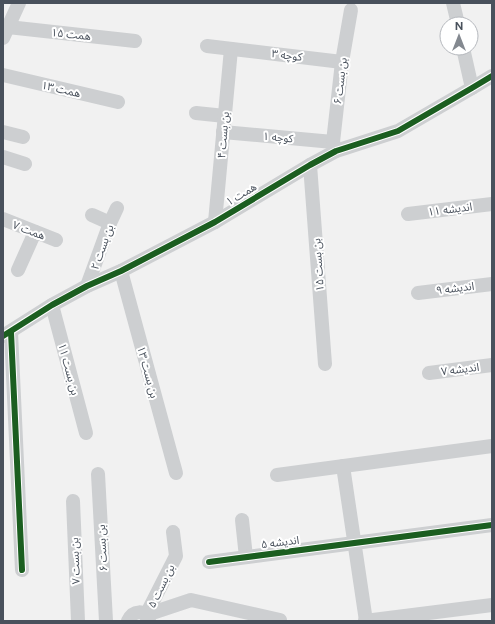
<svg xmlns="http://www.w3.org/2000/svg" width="495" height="624" viewBox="0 0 495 624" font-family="'Public Sans','Noto Sans Arabic',sans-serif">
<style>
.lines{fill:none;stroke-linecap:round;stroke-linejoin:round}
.minor{stroke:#cdcfd1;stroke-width:14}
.cycleway-casing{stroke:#fff;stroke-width:8}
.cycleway{stroke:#1b5e20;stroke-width:6}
.labels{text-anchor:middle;stroke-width:4;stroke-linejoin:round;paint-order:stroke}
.street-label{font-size:11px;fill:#49515c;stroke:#fff}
</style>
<rect width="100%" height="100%" fill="#f1f1f1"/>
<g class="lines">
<g class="minor">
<polyline points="453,3 458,24"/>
<polyline points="3,26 8,27 135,41"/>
<polyline points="3,38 19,3"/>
<polyline points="207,46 342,62"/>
<polyline points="463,48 472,88"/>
<polyline points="3,75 118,102"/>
<polyline points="196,113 225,116"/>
<polyline points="3,132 23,137"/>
<polyline points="223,132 333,142"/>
<polyline points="336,151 333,142 342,62 351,10"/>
<polyline points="3,157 25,164"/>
<polyline points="310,165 325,364"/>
<polyline points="408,214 492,204"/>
<polyline points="92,215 110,223"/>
<polyline points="3,219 56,240"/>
<polyline points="215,222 231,49"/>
<polyline points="18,270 35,232"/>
<polyline points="121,271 176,473"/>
<polyline points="87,286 110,223 117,208"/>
<polyline points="418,293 492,284"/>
<polyline points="52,305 86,433"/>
<polyline points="11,332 22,570"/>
<polyline points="3,336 52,305 87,286 121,271 215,222 310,165 336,151 398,131 472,88 492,76"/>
<polyline points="429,373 492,365"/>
<polyline points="343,466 366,621"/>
<polyline points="98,474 106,621"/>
<polyline points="277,475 492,446"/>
<polyline points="73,501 78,621"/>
<polyline points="242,520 246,557"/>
<polyline points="209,562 492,525"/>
<polyline points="146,615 191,600 280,620"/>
<polyline points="146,615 176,556 173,532"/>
<path d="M128,621c5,-11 17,-12 21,0"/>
<polyline points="365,621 492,605"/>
</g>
<defs>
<g id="cycleway">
<polyline points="11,332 22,570"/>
<polyline points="3,336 52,305 87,286 121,271 215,222 310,165 336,151 398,131 472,88 492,76"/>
<polyline points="209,562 492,525"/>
</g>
</defs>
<use href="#cycleway" class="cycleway-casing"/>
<use href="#cycleway" class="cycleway"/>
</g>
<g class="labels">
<g class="street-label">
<text transform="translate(71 34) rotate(6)" y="4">همت ۱۵</text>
<text transform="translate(287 55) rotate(7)" y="4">کوچه ۳</text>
<text transform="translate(340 81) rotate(-83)" y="4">بن بست ۶</text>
<text transform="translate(61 89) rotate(13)" y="4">همت ۱۳</text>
<text transform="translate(223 135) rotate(-85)" y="4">بن بست ۴</text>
<text transform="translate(278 137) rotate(5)" y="4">کوچه ۱</text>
<text transform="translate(241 194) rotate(-31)" y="4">همت ۱</text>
<text transform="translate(450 209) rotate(-7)" y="4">اندیشه ۱۱</text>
<text transform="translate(29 230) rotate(21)" y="4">همت ۷</text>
<text transform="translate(102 247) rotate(-70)" y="4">بن بست ۲</text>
<text transform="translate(318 265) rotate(-94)" y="4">بن بست ۱۵</text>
<text transform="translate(455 288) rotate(-7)" y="4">اندیشه ۹</text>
<text transform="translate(69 369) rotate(75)" y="4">بن بست ۱۱</text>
<text transform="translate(460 369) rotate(-7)" y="4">اندیشه ۷</text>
<text transform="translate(148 372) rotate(75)" y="4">بن بست ۱۳</text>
<text transform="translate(280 542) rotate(-7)" y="4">اندیشه ۵</text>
<text transform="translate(102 548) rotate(-93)" y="4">بن بست ۶</text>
<text transform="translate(75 561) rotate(-92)" y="4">بن بست ۷</text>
<text transform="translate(161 586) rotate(-64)" y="4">بن بست ۵</text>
</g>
</g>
<rect width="495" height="624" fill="none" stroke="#49515c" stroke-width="8"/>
<g transform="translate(459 36)"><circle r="19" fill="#ffffff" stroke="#b6b9be"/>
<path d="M0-3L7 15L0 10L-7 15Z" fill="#848990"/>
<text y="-6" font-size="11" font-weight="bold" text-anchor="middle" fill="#49515c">N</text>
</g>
</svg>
